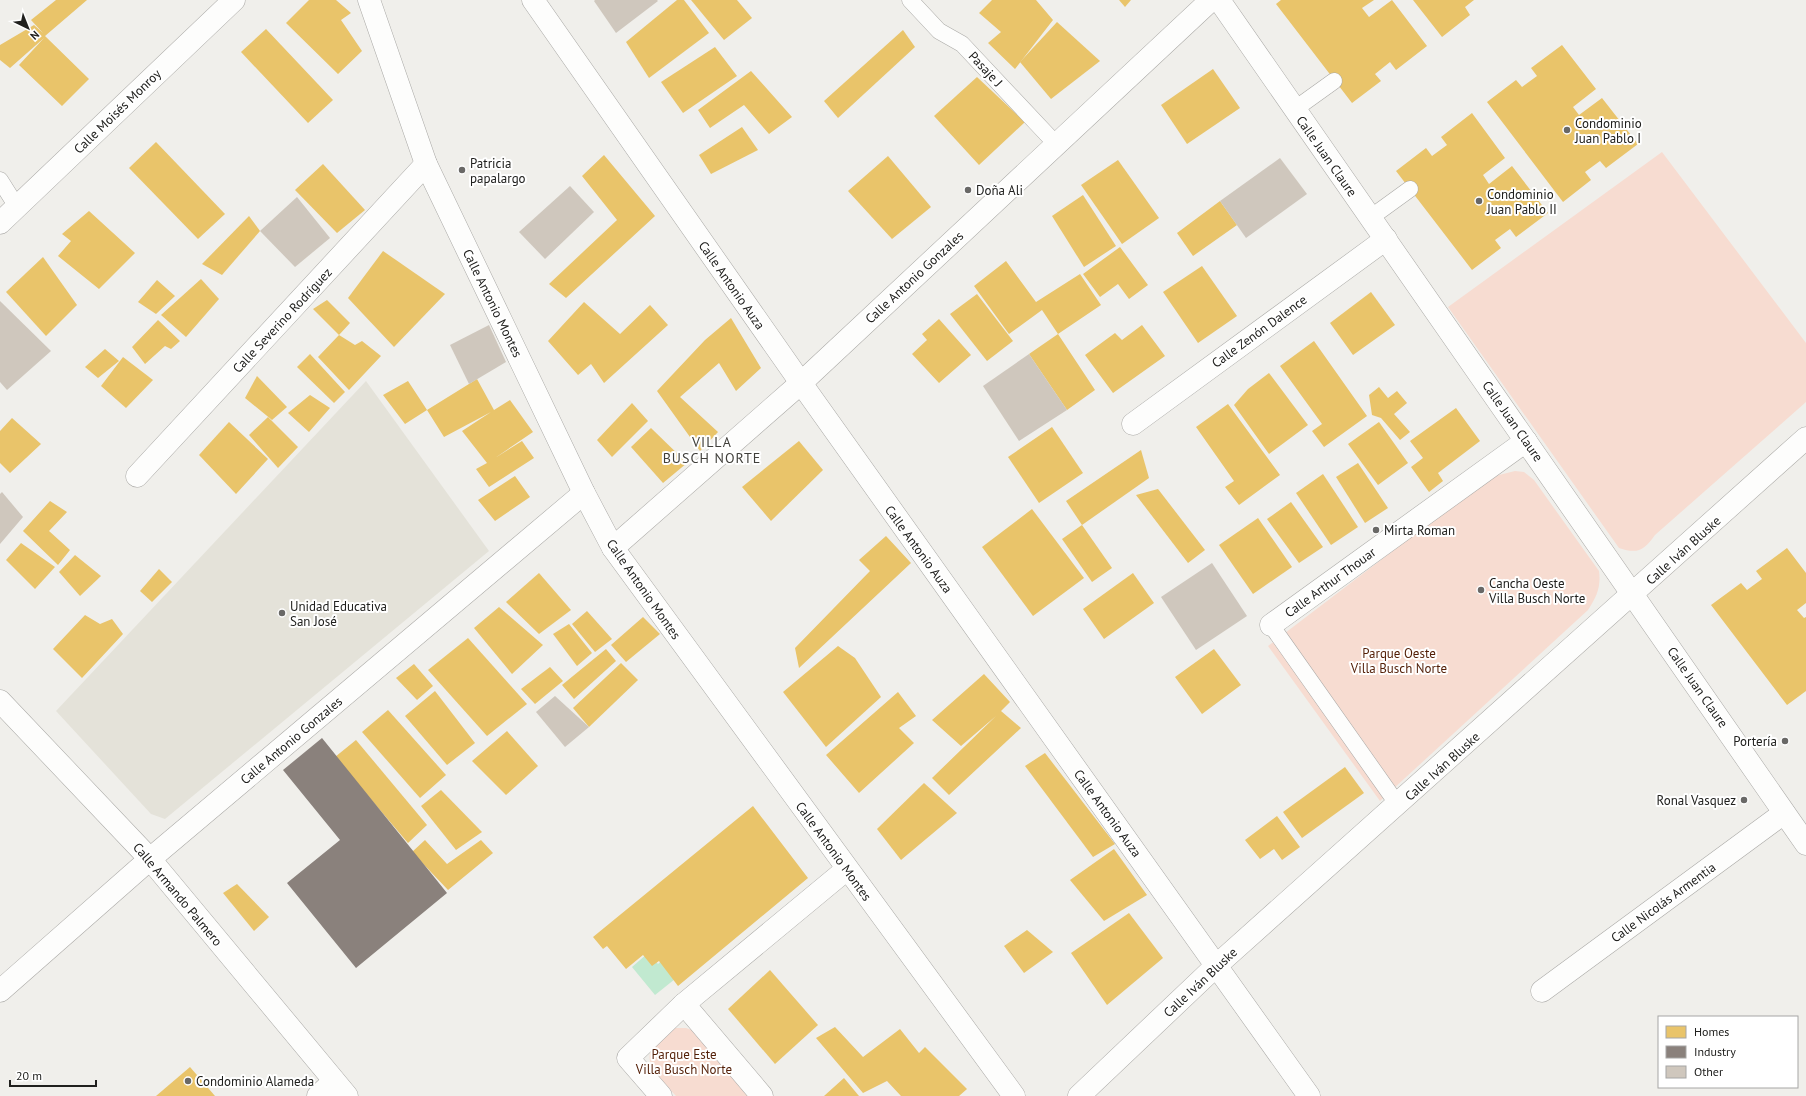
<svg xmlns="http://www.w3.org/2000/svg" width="1806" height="1096" viewBox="0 0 1806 1096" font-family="'PT Sans',sans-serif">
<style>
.built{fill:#e4e2d9}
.green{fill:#f7dcd1}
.water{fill:#c1e9d0}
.homes{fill:#e9c46a}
.industry{fill:#8a817c}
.building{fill:#cfc7bd}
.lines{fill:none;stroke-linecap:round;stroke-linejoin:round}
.service-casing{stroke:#aaa9a6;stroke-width:17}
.minor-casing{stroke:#aaa9a6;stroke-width:23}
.service{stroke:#fdfdfc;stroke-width:16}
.minor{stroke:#fdfdfc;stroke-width:22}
.poi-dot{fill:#696866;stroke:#fff;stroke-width:1.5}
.labels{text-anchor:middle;stroke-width:4;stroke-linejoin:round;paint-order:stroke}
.street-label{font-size:13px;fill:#20201e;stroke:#fff}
.poi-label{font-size:13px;fill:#20201e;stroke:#fff;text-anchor:start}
.park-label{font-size:13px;fill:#531f07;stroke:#fff}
.neighbourhood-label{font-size:14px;letter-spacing:1px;fill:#403f3a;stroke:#fff}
</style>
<rect width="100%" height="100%" fill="#f0efeb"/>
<polygon class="built" points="366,381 489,551 165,819 151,814 56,711"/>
<g class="green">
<path d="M1662,152l144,191v59l-151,133c-11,16 -18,19 -36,13l-171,-241z"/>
<path d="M1515,471l9,1 10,8 65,91c2,16 -2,25 -11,39l-208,191 -112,-155 210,-160 21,-11z"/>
<path d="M674,1028h12l9,3 56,65h-75c-25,-29 -43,-41 -2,-68z"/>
</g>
<polygon class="water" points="648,953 658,964 661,961 675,979 655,995 632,967"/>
<g class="homes">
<polygon points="56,0 87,0 45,36 89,79 62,106 19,65 44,38 10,68 0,60 0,45 34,25 43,33 31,20"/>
<polygon points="309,0 336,0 351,13 341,20 362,51 338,74 286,23"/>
<polygon points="677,0 684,0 709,33 649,78 626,42"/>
<polygon points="691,0 737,0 752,18 724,40"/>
<polygon points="992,0 1036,0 1053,20 1015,69 988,43 1001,32 979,13"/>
<polygon points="1119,0 1131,0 1125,7"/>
<polygon points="1281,0 1374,0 1362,8 1369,17 1392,0 1427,46 1396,70 1390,62 1375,74 1381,81 1352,103 1276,4"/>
<polygon points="1413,0 1474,0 1465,7 1470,15 1442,37"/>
<polygon points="1057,22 1100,61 1051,99 1020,62"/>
<polygon points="266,29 333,100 308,123 241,52"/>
<polygon points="903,30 915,47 838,118 824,101"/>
<polygon points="1562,45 1596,89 1573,107 1579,115 1602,98 1638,144 1606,168 1600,161 1585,172 1591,180 1563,202 1487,102 1516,80 1522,87 1537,76 1531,68"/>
<polygon points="715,47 737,76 683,113 661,82"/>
<polygon points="1213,69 1240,108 1187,144 1161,105"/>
<polygon points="751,71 792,117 769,134 744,105 710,128 698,110"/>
<polygon points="977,77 1025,122 979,165 934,116"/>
<polygon points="1472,113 1505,158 1483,175 1489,184 1512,166 1548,213 1516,237 1510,229 1495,240 1501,248 1472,270 1396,171 1426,148 1432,156 1447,145 1441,137"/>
<polygon points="742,127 758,150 711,174 699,155"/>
<polygon points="156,142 225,214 198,239 129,168"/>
<polygon points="604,155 655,216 566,298 549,284 617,220 582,176"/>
<polygon points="888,156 931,207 892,239 848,191"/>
<polygon points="1118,160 1159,218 1122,244 1081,185"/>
<polygon points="323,164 365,210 337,233 295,190"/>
<polygon points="1083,195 1116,246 1084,267 1052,216"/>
<polygon points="1220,201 1237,225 1193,256 1177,233"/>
<polygon points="89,211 135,253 99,289 58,256 71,241 62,234"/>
<polygon points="249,216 260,231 222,275 202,264"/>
<polygon points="1120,247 1148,285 1129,299 1118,284 1100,297 1083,274"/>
<polygon points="383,251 445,294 394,347 348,298"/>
<polygon points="43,257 77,305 46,336 6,292"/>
<polygon points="1006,261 1036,302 1080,274 1101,305 1058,334 1095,390 1067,410 1029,354 1058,334 1042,310 1009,334 974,286"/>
<polygon points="1202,266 1237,316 1198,343 1163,292"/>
<polygon points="201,279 219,299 186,337 161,315"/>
<polygon points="157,280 175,296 156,314 138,302"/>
<polygon points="1371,292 1395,325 1353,355 1330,323"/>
<polygon points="977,294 1013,341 987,361 950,314"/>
<polygon points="327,300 350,323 339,335 355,345 362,341 381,356 349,390 318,357 339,335 313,309"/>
<polygon points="584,302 620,334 650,305 668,325 604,383 591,364 578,375 548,341"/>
<polygon points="731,318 761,368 736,391 719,363 680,397 718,432 700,451 657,391 705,340"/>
<polygon points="939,319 971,355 939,383 912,354 927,340 922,334"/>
<polygon points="158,320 180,341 171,349 165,346 145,364 132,347"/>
<polygon points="1142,325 1165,356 1113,393 1085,355 1115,333 1122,340"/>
<polygon points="1314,341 1367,416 1324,447 1312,431 1322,424 1280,366"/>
<polygon points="105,349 119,361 98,378 85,367"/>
<polygon points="310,354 345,392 334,403 297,367"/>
<polygon points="123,357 153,380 126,408 101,386"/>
<polygon points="1269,373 1308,425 1269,454 1234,405 1248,389"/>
<polygon points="257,376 287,407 272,420 245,398"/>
<polygon points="477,379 494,410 510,400 533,432 495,458 522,441 534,458 489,487 476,469 487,463 462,431 491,412 444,437 427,410 405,424 383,395 408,381 427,410"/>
<polygon points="1379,387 1388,398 1397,391 1407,403 1394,414 1410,432 1400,440 1381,418 1372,415 1369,395"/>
<polygon points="310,395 330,408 309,432 288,413"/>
<polygon points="632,403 648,421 612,457 597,440"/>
<polygon points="1228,404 1280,475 1239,505 1225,487 1234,481 1196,427"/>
<polygon points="1456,408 1480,441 1438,473 1443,481 1429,492 1411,467 1423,458 1410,441"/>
<polygon points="268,417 298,447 278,468 249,435"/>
<polygon points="12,418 41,444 10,473 0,463 0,431"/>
<polygon points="229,422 268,459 236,494 199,455"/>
<polygon points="1379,422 1408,463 1378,485 1348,444"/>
<polygon points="1052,427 1083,473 1039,503 1008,457"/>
<polygon points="651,428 687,463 663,483 631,447"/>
<polygon points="799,441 823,470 771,521 742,487"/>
<polygon points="1141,450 1149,478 1082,525 1066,501"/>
<polygon points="1358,463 1388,508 1365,523 1336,477"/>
<polygon points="1323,474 1358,527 1331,545 1296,493"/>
<polygon points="515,476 530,497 495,521 478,500"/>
<polygon points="1158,489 1205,550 1188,563 1136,495"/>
<polygon points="50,501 67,512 49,531 70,550 58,565 23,531"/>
<polygon points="1291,502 1323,547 1299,563 1267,519"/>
<polygon points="1032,509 1084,578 1033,616 982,547"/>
<polygon points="1258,518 1292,567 1253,594 1219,545"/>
<polygon points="1082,525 1112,568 1092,582 1062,539"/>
<polygon points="886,536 911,563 799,668 795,648 870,571 859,560"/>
<polygon points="21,543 55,567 35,589 6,560"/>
<polygon points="1787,548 1806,573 1806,603 1797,610 1804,618 1806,617 1806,691 1787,705 1711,605 1741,583 1747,590 1762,579 1756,571"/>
<polygon points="75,555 101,576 80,596 59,572"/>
<polygon points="159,569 172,582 152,602 140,591"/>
<polygon points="539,573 571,610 539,634 506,602"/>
<polygon points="1133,573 1154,603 1104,639 1083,609"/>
<polygon points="499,607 543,645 512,674 474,628"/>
<polygon points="587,611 612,639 595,652 572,624"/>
<polygon points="85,615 100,624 112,619 123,634 82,678 53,649"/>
<polygon points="643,617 660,634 626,662 611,645"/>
<polygon points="569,624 592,653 577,666 553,634"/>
<polygon points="468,638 527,704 487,736 428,670"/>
<polygon points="838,646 855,658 881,697 826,747 783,692"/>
<polygon points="606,649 616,661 574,699 562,685"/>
<polygon points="1214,649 1241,685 1202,714 1175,677"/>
<polygon points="621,663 638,680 589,727 573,708"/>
<polygon points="414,664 433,686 417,700 396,678"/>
<polygon points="550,667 563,681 535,704 521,689"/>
<polygon points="984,674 1010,702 1001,711 1021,728 949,795 932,778 996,716 961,746 932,720"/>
<polygon points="435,691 475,743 447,765 405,716"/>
<polygon points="898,692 916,716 899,728 914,743 859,793 826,755"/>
<polygon points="388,710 446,775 420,798 362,732"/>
<polygon points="507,731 538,766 506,795 472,761"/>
<polygon points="356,740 427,825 408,843 335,757"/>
<polygon points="1045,753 1115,844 1093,857 1025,766"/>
<polygon points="1345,767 1364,793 1302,838 1283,812"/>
<polygon points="924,783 957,813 901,860 877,829"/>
<polygon points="441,790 482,832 456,850 421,806"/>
<polygon points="753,806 808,878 678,986 659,961 652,966 643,955 626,969 607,946 603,949 593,937"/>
<polygon points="1277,816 1300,847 1282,860 1274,849 1260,859 1245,840"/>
<polygon points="425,840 447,864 481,840 493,853 448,890 412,852"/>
<polygon points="1114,849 1147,895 1104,921 1070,880"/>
<polygon points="237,884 269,917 254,931 223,893"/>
<polygon points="1129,913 1163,958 1107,1005 1071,953"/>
<polygon points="1027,930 1053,952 1024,973 1004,946"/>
<polygon points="770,970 818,1025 775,1064 728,1009"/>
<polygon points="835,1027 863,1057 900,1029 919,1053 925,1047 967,1089 959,1096 901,1096 887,1081 863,1093 816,1038"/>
<polygon points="190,1067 215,1096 156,1096"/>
<polygon points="844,1078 859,1096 824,1096"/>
</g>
<polygon class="industry" points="322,738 447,893 356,968 287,883 340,840 283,770"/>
<g class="building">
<polygon points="595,0 657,0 658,1 616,33 594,1"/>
<polygon points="1280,158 1307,194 1246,238 1220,201"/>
<polygon points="570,186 594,212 545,259 519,232"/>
<polygon points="297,197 330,238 295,267 260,231"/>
<polygon points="0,301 51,351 7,390 0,382"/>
<polygon points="489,325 506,362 469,384 450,345"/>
<polygon points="1029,354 1067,410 1019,441 983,386"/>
<polygon points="2,492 23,517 0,544 0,494"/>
<polygon points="1212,563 1247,616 1196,650 1161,597"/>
<polygon points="555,696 589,727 565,747 536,712"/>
</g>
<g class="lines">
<defs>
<g id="service">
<polyline points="910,0 939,31 962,44 1056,144"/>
<polyline points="1295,109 1334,81"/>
<polyline points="0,180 17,207"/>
<polyline points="1370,218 1410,189"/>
<polyline points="1271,625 1398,805"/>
</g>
<g id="minor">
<polyline points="369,0 426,164 584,493 613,548 1014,1096"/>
<polyline points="533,0 801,383 1309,1096"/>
<polyline points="1219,0 1806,844"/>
<polyline points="0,223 234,0"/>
<polyline points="1133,424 1386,239"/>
<polyline points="137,476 426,164"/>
<polyline points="613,548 801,383 1211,0"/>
<polyline points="1271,625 1526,441"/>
<polyline points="0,701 150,859 347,1096"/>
<polyline points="0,991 150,859 584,493"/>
<polyline points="1542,991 1784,813"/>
<polyline points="684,1004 762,1096"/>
<polyline points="318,1096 334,1081"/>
<polyline points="661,1096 628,1058 684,1004 847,869"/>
<polyline points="1079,1096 1217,965 1806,438"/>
</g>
</defs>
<use href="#service" class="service-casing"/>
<use href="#minor" class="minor-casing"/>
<use href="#service" class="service"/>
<use href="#minor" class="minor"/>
</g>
<g class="poi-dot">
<circle cx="1567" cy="130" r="4"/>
<circle cx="462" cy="170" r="4"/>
<circle cx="968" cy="190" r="4"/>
<circle cx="1479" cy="201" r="4"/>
<circle cx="1376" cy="530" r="4"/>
<circle cx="1481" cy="590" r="4"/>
<circle cx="282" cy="613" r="4"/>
<circle cx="1785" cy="741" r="4"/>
<circle cx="1744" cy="800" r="4"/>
<circle cx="188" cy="1081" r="4"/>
</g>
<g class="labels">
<g class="street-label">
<text transform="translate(986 69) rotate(47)" y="5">Pasaje J</text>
<text transform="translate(117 111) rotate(-44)" y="5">Calle Moisés Monroy</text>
<text transform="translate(1327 156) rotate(55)" y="5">Calle Juan Claure</text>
<text transform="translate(914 277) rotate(-43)" y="5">Calle Antonio Gonzales</text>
<text transform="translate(732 285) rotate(55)" y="5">Calle Antonio Auza</text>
<text transform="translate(493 303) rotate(64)" y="5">Calle Antonio Montes</text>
<text transform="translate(282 320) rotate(-47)" y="5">Calle Severino Rodríguez</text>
<text transform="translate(1259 331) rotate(-36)" y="5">Calle Zenón Dalence</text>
<text transform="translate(1513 421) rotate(55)" y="5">Calle Juan Claure</text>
<text transform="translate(919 549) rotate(54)" y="5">Calle Antonio Auza</text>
<text transform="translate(1683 550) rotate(-42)" y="5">Calle Iván Bluske</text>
<text transform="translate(1330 582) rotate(-36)" y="5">Calle Arthur Thouar</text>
<text transform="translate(644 589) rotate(55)" y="5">Calle Antonio Montes</text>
<text transform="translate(1698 687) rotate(55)" y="5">Calle Juan Claure</text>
<text transform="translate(291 740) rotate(-40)" y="5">Calle Antonio Gonzales</text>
<text transform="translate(1442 766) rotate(-42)" y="5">Calle Iván Bluske</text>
<text transform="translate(1108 813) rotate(54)" y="5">Calle Antonio Auza</text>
<text transform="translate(834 851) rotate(54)" y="5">Calle Antonio Montes</text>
<text transform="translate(178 894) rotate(50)" y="5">Calle Armando Palmero</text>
<text transform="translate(1663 902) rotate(-36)" y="5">Calle Nicolás Armentia</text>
<text transform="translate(1200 982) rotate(-43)" y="5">Calle Iván Bluske</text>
</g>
<g class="poi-label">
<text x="1575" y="128">Condominio<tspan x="1575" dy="15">Juan Pablo I</tspan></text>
<text x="470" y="168">Patricia<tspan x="470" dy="15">papalargo</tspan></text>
<text x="976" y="195">Doña Ali</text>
<text x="1487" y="199">Condominio<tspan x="1487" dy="15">Juan Pablo II</tspan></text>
<text x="1384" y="535">Mirta Roman</text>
<text x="1489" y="588">Cancha Oeste<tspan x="1489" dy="15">Villa Busch Norte</tspan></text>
<text x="290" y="611">Unidad Educativa<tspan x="290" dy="15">San José</tspan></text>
<text x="1777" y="746" text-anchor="end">Portería</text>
<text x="1736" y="805" text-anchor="end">Ronal Vasquez</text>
<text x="196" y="1086">Condominio Alameda</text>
</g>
<g class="park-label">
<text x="1399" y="658">Parque Oeste<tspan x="1399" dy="15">Villa Busch Norte</tspan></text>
<text x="684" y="1059">Parque Este<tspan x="684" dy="15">Villa Busch Norte</tspan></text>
</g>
<g class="neighbourhood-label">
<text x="712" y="447">VILLA<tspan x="712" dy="16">BUSCH NORTE</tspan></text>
</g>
</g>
<rect x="1658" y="1016" width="140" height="72" fill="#ffffff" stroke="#a6a6a5"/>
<rect x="1666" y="1026" width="20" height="12" fill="#e9c46a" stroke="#a6a6a5"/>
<text x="1694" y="1036" font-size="12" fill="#20201e">Homes</text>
<rect x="1666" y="1046" width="20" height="12" fill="#8a817c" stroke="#a6a6a5"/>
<text x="1694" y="1056" font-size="12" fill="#20201e">Industry</text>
<rect x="1666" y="1066" width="20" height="12" fill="#cfc7bd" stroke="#a6a6a5"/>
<text x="1694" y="1076" font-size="12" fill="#20201e">Other</text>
<g transform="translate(28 28) rotate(137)" stroke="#ffffff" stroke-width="3" paint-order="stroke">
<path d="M0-3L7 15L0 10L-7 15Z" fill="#20201e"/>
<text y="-6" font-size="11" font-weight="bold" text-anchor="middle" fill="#20201e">N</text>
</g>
<path d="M10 1080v6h86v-6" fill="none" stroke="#20201e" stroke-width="2"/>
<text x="16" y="1080" font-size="12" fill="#20201e" stroke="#ffffff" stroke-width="3" paint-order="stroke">20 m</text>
</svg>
